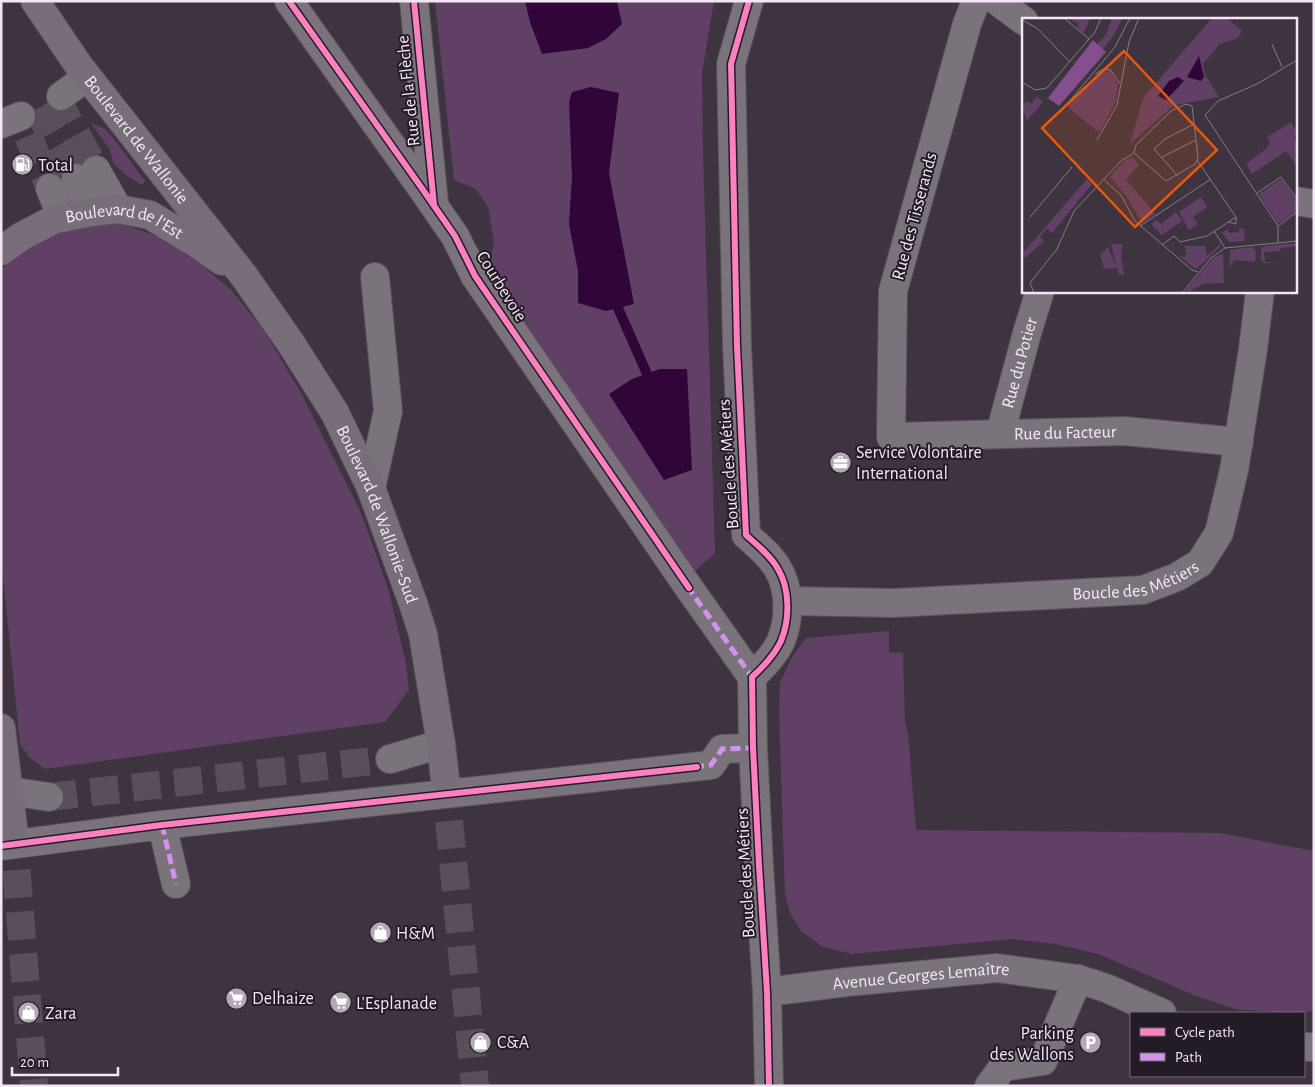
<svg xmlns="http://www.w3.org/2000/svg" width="1315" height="1087" viewBox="0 0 1315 1087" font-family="'Alegreya Sans',sans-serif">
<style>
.green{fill:#604065}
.water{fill:#300638}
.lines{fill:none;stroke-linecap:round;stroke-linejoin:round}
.stream{stroke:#300638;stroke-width:10}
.minor-tunnel{stroke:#594f5b;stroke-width:28;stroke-dasharray:28 14;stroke-linecap:butt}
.major-tunnel{stroke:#594f5b;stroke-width:28;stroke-dasharray:28 14;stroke-linecap:butt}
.minor-casing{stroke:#5a525c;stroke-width:30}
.major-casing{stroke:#5a525c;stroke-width:30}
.minor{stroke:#7a737c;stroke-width:28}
.major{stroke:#786e7a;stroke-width:28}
.quiet{stroke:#d193ec;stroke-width:5;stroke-dasharray:10 5;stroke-linecap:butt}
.cycleway-casing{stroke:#231b25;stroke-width:9}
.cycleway{stroke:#ff80c0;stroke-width:6}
.labels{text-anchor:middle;stroke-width:4;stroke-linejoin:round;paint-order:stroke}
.street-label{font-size:18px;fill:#f3e7f5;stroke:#231b25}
.poi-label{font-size:18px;fill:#f3e7f5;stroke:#231b25;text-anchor:start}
.inset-road{fill:none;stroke:#867c88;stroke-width:1}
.view{fill:#e8590c;fill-opacity:0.15;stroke:#e8590c;stroke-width:2.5}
.inset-edge{fill:none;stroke:#f3e7f5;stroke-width:2.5}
</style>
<rect width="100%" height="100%" fill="#3e3440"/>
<g class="green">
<polygon points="435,1 714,1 702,73 703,153 715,553 694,572 489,271 494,241 488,207 476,189 454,180"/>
<polygon points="91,123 104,128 111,135 143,178 145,181 143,184 140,184 126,175 113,163 110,150"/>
<path d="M119,223l43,15 35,23 34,29 32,39 38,64 61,122 26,73 18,75 3,27 -24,32 -340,47 -16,-12 -9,-13 -19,-188v-286c18,-20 60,-43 86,-46 11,-2 22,-1 32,-1z"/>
<polygon points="889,631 889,652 903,653 905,722 908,734 916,830 1219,833 1314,851 1314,1011 1289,1013 1235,1009 1194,995 1098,954 1056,944 1011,939 852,954 823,947 801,931 790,913 785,894 779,714 780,683 792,657 806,638"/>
</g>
<g class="water">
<polygon points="525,1 617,1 622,24 606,39 588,48 542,54 530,22"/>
<polygon points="591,87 619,93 609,173 634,304 606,311 578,303 578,271 569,224 572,177 569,102 572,92"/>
<polygon points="660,369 687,369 692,470 664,480 609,394 632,379"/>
</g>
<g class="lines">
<polyline class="stream" points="615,296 618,308 647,374"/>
<g class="minor-tunnel">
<polyline points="56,98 96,170"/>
<polyline points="37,109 76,178"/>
<polyline points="28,136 50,188"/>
<polyline points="49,797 390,759"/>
</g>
<g class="major-tunnel">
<polyline points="445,779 475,1086"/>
<polyline points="13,828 34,1086"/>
</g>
<defs>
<g id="minor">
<polyline points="289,1 421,187 455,236 475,276 689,588 752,677"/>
<polyline points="414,1 434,203"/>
<path d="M749,1l-18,63 6,282 9,189c11,10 25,21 32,34 12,20 12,50 3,72 -6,13 -18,26 -29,36l1,71 6,117 8,127 2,94"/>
<path id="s1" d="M976,1l-9,23 -74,267 -2,146 233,-6 115,11"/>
<polyline points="997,1 1024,21"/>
<polyline points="61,96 87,77"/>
<polyline points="1,124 21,116"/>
<polyline points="96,170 118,209"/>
<polyline points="76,178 91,212"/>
<polyline points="50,188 62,218"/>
<polyline points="1296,201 1314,204"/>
<path id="s2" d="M1000,434l27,-101 13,-42"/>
<polyline points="371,488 388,411 375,277"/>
<path id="s3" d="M788,601l106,2 249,-13 34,-13 23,-14 19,-30 15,-63 19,-121 7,-58"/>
<polyline points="390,759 441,744"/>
<polyline points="9,791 49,797"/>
<polyline points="162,825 176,884"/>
<polyline points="1,846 162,825 711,765 722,749 753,748"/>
<path id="s4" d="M767,992l80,-10 150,-14 81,11 28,9 56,25"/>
<polyline points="1304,1047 1314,1047"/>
<polyline points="989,1086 1003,1067 1043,1061 1078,979"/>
</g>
<g id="major">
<path id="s5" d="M35,1l44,65 165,210 48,69 43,68 36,75 42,115 10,31 18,110 4,35"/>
<path id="s6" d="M1,251l21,-15 33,-17 36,-7 27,-3 32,6 46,28 26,18"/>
<polyline points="1,728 13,828"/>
</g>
</defs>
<use href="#minor" class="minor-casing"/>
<use href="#major" class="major-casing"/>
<use href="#minor" class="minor"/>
<use href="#major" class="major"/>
<g class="quiet">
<polyline points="687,586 752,677 752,680"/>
<polyline points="694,767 711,765 722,749 753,748"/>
<polyline points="162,825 176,884"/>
</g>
<defs>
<g id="cycleway">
<polyline points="289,1 421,187 455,236 475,276 689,588"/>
<polyline points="414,1 434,205"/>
<path d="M749,1l-18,63 6,282 9,189c11,10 25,21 32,34 12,20 12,50 3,72 -6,13 -18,26 -29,36l1,71 6,117 8,127 2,94"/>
<polyline points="1,846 162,825 697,767"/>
</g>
</defs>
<use href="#cycleway" class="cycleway-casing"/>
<use href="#cycleway" class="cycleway"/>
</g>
<defs>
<symbol id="fuel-disc" viewBox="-11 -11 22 22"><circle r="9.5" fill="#b4a8b6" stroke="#231b25"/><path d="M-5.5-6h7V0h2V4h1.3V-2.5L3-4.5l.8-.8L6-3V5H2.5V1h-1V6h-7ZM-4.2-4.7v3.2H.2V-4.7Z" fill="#fff"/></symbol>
<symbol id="office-disc" viewBox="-11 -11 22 22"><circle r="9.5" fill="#b4a8b6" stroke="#231b25"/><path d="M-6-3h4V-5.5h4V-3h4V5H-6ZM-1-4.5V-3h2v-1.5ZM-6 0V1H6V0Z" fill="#fff"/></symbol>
<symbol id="shop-disc" viewBox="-11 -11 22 22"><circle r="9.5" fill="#b4a8b6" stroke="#231b25"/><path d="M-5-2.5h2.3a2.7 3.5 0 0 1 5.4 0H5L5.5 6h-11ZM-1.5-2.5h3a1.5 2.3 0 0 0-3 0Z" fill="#fff"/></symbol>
<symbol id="supermarket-disc" viewBox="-11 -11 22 22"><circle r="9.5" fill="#b4a8b6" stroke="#231b25"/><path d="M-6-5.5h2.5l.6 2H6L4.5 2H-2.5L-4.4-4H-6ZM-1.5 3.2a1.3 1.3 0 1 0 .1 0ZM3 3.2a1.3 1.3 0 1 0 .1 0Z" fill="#fff"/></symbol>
<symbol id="parking-disc" viewBox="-11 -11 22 22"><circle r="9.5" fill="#b4a8b6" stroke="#231b25"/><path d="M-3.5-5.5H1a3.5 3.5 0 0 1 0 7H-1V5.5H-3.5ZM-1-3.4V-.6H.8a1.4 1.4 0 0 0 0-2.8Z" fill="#fff"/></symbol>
</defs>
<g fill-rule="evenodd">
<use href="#fuel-disc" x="10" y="152" width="25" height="25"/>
<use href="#office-disc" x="828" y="450" width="25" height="25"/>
<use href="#shop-disc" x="368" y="920" width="25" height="25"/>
<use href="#supermarket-disc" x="224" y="986" width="25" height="25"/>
<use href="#supermarket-disc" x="328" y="990" width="25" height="25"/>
<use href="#shop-disc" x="16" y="1000" width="25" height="25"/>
<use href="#shop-disc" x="468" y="1030" width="25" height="25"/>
<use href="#parking-disc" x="1078" y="1030" width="25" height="25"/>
</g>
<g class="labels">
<g class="street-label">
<text transform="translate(408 91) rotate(-96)" y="6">Rue de la Flèche</text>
<text dy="6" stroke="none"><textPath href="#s5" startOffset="172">Boulevard de Wallonie</textPath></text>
<text transform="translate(914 216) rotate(-75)" y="6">Rue des Tisserands</text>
<text dy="6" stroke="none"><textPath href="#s6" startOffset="135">Boulevard de l'Est</textPath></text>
<text transform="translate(502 286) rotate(58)" y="6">Courbevoie</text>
<text dy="6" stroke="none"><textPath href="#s2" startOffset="74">Rue du Potier</textPath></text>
<text dy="6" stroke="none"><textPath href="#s1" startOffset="622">Rue du Facteur</textPath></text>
<text transform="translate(728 464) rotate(-94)" y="6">Boucle des Métiers</text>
<text dy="6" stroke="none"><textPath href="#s5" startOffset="620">Boulevard de Wallonie-Sud</textPath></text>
<text dy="6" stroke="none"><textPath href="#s3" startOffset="350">Boucle des Métiers</textPath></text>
<text transform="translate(745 873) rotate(-93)" y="6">Boucle des Métiers</text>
<text dy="6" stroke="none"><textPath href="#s4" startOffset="155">Avenue Georges Lemaître</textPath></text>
</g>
<g class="poi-label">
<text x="38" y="171">Total</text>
<text x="856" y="458">Service Volontaire<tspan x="856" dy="21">International</tspan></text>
<text x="396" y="939">H&amp;M</text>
<text x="252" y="1004">Delhaize</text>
<text x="356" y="1009">L'Esplanade</text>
<text x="45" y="1019">Zara</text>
<text x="1074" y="1039" text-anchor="end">Parking<tspan x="1074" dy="21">des Wallons</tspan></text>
<text x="497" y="1048">C&amp;A</text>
</g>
</g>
<g transform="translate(1022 18)">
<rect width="275" height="275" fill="#3e3440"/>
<path d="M46,0l7,1 16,-1 -8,15 -6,-6 2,-3zM90,0h10l-8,17 -11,14 -6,-5 9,-9zM190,0h15l15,13 -4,7 -18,6 -17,20 2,10 14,23 -45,8 -44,39 13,-46zM89,53l7,13 -2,17 -15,29 -4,1 -28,-23v-3l30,-33zM15,78l6,6 -16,19 -5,-15 5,-5 4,3zM269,104l6,10 -3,5 3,6v23l-11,-15 -34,23 -6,-10 21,-16 3,-6 -3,-5zM111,139l6,8 -13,14 29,35 -13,9 -15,-26 -17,-20 15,-17zM65,161l5,5 -40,49 -5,-4 -7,8 4,4 -19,17 -3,-4zM259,161l16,22v10l-19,13 -19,-30zM179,179l6,10 -14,10 5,7 -9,6 -10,-18zM154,194l6,9 -20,14 -11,-11 5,-4 5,4zM218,210l4,2 1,11 -16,1 -7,-9 5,-4 2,4 9,-1zM199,225l-1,4 -24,22 -18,-14 6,2 3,-3 -3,-8h21l2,10zM275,225v3l-16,2 -1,3 -16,1 1,10 12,1h-13l-3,-3v-11l3,-3zM89,226h12l-2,10 3,21h-5zM86,229l9,21 -13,1 -4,-14zM230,229l4,5 -1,10 -20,-2 -6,8 1,-18zM201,235l1,30 -21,1 -14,8 -3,-2 27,-32z" fill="#604065"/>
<path d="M71,22l13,12 -47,54 -11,-8z" fill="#854e8f"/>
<path d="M177,38l5,21 -3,4 -14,-4zM156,59l6,4 -18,19 -8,-4 11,-15z" fill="#300638"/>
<path class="inset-road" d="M42,0l25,21M0,2l15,8 33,34M250,26l10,23M73,56l8,-5 8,1 9,14M0,64l13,8 12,-2 48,-56 6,-14M40,92l53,-63 15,-29M75,122l20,-35 12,-63 10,-24M140,139l34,-17M175,142l39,57v7l-8,-2M156,158l-24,-27 11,-10 29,-15M81,161l18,16 14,26 57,49 6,2M235,175l24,-16 16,22M8,199l42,-50M118,208l71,-47M256,208l19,-14M192,213l11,17M256,224v-16l-73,-111 13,-14 39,-17 40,-24M140,227l12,-9 6,6 27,-6 29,-19M12,275l-4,-10 27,-34 17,-38 47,-50 13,-8 2,-8 35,-34 15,-7 6,2 6,52 -3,6 -29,17 -32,-28M160,275l29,-35 14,-10 72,-7"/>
<path class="view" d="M102,33l93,99 -82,77 -93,-99z"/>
<rect width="275" height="275" class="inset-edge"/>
</g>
<rect width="1315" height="1087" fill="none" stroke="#f3e7f5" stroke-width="5"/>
<rect x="1130" y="1012" width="175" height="65" fill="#231b25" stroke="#766d78"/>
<rect x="1140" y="1028" width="25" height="8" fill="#ff80c0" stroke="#766d78"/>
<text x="1175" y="1037" font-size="15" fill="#f3e7f5">Cycle path</text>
<rect x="1140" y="1053" width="25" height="8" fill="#d193ec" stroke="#766d78"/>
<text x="1175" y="1062" font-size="15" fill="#f3e7f5">Path</text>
<path d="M12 1067v8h106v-8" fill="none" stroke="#f3e7f5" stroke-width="2.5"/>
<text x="20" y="1067" font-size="15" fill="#f3e7f5" stroke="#231b25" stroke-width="4" paint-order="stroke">20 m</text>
</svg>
